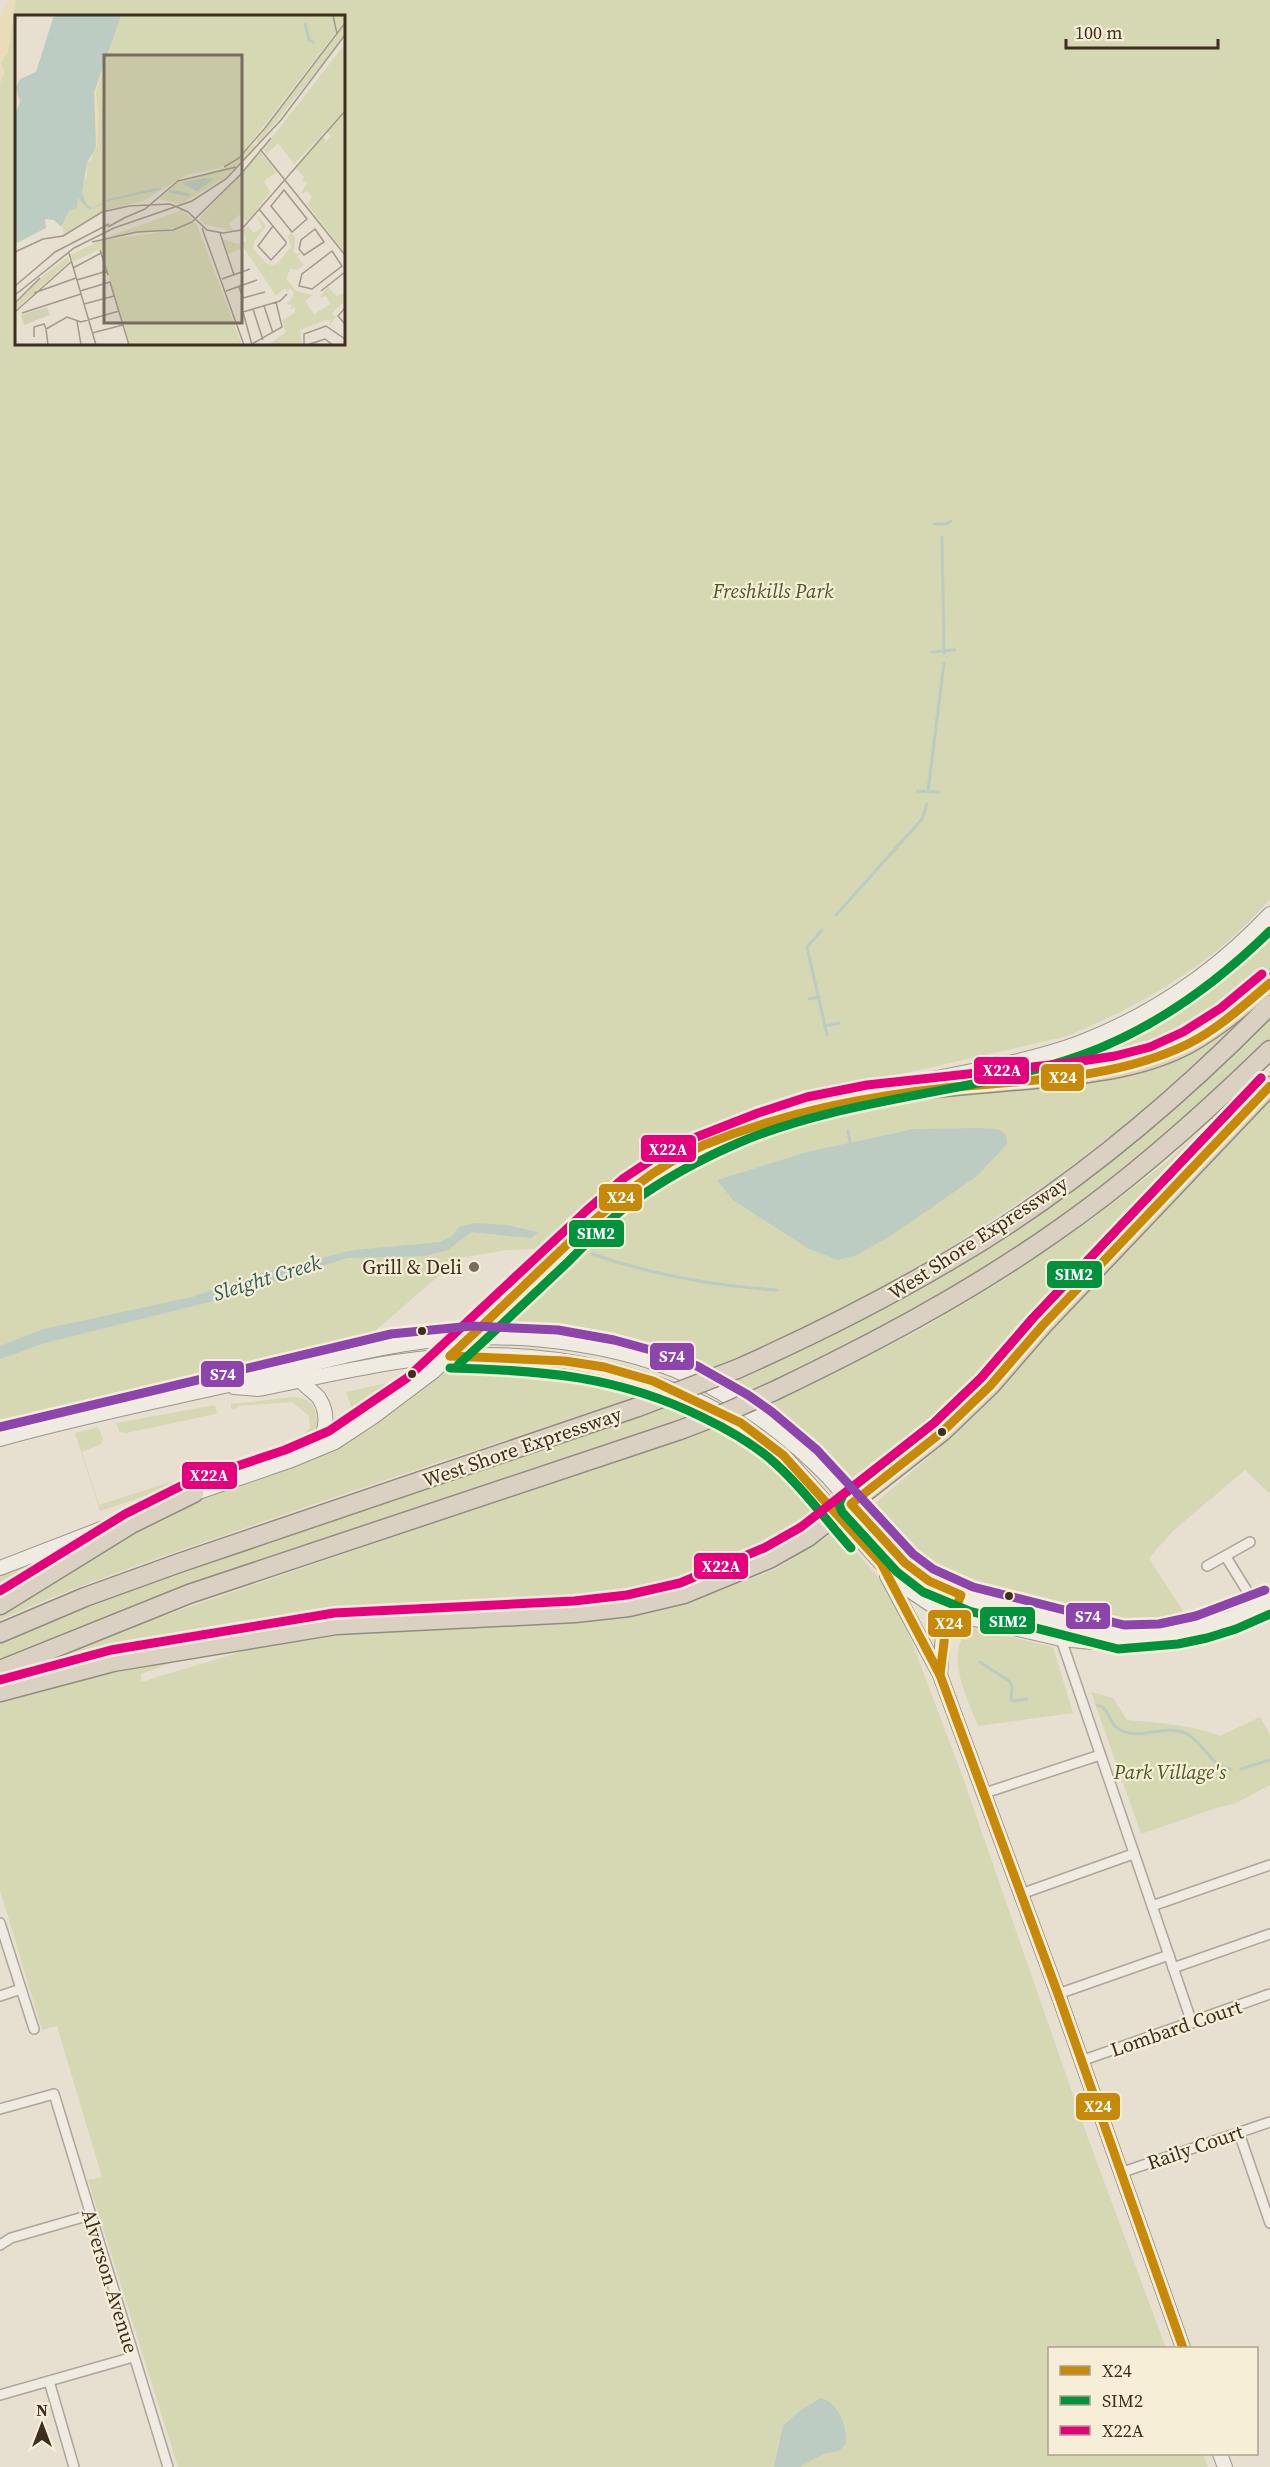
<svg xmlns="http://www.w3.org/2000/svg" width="1270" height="2467" viewBox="0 0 1270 2467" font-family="'Source Serif 4',serif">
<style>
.green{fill:#d6d7b3;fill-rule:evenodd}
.sand{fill:#eadcb9}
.water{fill:#bcccc2}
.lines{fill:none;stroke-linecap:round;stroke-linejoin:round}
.stream{stroke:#bcccc2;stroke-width:3}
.street-casing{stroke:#ada599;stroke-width:12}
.secondary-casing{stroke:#9c958a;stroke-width:16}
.highway-casing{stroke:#928b80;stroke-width:21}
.street{stroke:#efebe3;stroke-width:9}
.secondary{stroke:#efebe3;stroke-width:14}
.highway{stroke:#dad1c2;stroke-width:18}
.highway-bridge-casing{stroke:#928b80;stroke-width:21;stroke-linecap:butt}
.highway-bridge{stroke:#dad1c2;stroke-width:18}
.bus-1-casing{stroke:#f7eed8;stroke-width:14}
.bus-2-casing{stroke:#f7eed8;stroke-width:14}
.bus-3-casing{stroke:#f7eed8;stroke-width:14}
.bus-4-casing{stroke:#f7eed8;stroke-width:14}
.bus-1{stroke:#c88808;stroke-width:9}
.bus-2{stroke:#00933c;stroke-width:9}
.bus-3{stroke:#e5007d;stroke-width:9}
.bus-4{stroke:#8e44ad;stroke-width:9}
.poi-dot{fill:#786c5e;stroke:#f7eed8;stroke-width:2}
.bus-dot{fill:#3d2e20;stroke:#f7eed8;stroke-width:2}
.labels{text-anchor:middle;stroke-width:4.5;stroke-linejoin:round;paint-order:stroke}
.park-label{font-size:20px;font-style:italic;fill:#4d5a26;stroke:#f7eed8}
.street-label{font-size:20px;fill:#3d2e20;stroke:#f7eed8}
.poi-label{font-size:20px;fill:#3d2e20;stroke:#f7eed8;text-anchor:end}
.water-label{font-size:21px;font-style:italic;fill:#2f5d5a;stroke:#f7eed8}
.inset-river{fill:none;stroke:#bcccc2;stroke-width:3}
.inset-road{fill:none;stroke:#a3998a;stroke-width:1.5}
.view{fill:#786c5e;fill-opacity:0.15;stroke:#786c5e;stroke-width:3}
.inset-edge{fill:none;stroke:#3d2e20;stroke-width:3}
.line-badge{stroke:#f7eed8;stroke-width:2}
.badge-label{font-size:16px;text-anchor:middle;font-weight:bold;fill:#fff}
</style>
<rect width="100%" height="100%" fill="#e7e0d1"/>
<g class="green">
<path d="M8,0h1262v899c-55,64 -128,107 -206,138l-309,70 -74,36 -75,49 -62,60 -12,-3 -26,1 -47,8 -100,87 -253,58 -106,28v-1409zM16,16h328v328h-328z"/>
<polygon points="1270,923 1270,970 1210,1021 1171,1047 1130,1060 963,1081 1123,1030 1191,993 1238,957"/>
<path d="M1270,1017v25c-60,55 -120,113 -186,161 -103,77 -218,142 -337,189l-17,-11c48,-21 97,-43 144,-67 62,-31 118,-69 174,-109 79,-56 156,-116 222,-188z"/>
<polygon points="1231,1022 1234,1026 1224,1037 1136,1116 1054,1179 945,1251 855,1305 706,1371 630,1343 585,1333 502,1328 496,1324 526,1294 664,1174 756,1132 835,1111 933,1094 1124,1070"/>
<polygon points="1257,1079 1262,1082 976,1385 859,1490 799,1435 763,1407 916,1332 1005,1279 1088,1222 1168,1161"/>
<polygon points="1270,1093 1270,1494 1245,1470 1173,1531 1149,1558 1183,1611 1186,1620 1167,1624 1114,1624 1114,1620 974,1589 950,1579 914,1557 894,1537 872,1509 872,1506 952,1437 950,1432"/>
<path d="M480,1368l71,3 53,8 43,14c-135,45 -270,89 -405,136 -81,28 -163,55 -242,91v-10l136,-81 74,-34 99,-35 60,-30 49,-36 26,-21 9,-1 3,-3z"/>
<polygon points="383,1384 386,1385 385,1388 352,1409 346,1392"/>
<path d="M294,1397c11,1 19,5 22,16 9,30 -39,38 -59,45l-1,-4 46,-17 8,-10 -1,-11 -17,-14 -53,4 -5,3 -3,-1v-4z"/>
<polygon points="215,1405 217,1412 215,1414 126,1433 120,1432 116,1423"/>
<polygon points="672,1405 693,1414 109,1616 0,1661 0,1641 93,1602"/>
<path d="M718,1426c33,22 87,53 100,91l-63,39 -111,38 -121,10 -96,2 -101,5 -255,49 -42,11 36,-18 68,-27z"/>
<polygon points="98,1427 103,1439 101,1444 82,1452 99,1505 242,1459 243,1462 255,1459 100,1511 75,1433"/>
<polygon points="835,1531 837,1533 840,1533 885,1585 910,1637 962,1775 1089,2141 1166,2348 1050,2348 1050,2454 1203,2454 1208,2467 178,2467 88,2180 102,2177 57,2026 42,2030 0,1890 0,1698 180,1653 174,1662 141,1674 141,1682 297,1635 648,1611 709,1595 776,1569"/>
<polygon points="99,1534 0,1596 0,1573"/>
<path d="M969,1627l84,20 20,66 -95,13c-13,-33 -33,-69 -9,-99z"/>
<path d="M1091,1692l22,6 14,22c32,3 63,4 93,16l40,-19 10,18v50l-36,19 -18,4 -75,26z"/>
</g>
<polygon class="sand" points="8,0 16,0 8,53 1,63 5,73 0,83 0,22"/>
<g class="water">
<path d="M981,1128c14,1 26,-1 26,16l-30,32 -85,59 -35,20 -19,5 -29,-11 -76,-49 -16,-20 90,-28 107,-23z"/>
<polygon points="475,1223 507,1225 538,1232 531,1238 471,1232 448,1250 425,1256 347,1258 214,1301 42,1344 0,1359 0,1346 44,1329 192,1297 263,1273 354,1250 440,1242 452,1236 459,1227"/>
<path d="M821,2398c18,5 26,28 25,45l-7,8 -16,3 -23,13h-26l9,-41 18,-16z"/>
</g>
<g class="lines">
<g class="stream">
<polyline points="934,524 946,524 951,521"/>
<polyline points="942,537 944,653"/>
<polyline points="932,652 955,650"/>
<polyline points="917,791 939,792"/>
<polyline points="928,791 944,663"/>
<polyline points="836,915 922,819 927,804"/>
<polyline points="822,930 807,947 827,1035"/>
<polyline points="809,999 819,997"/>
<polyline points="825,1026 839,1023"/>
<polyline points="848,1131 850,1143"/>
<path d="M592,1254c61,21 121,32 185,36"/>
<polyline points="980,1662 1009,1681 1012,1686 1011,1699 1014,1701 1027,1699"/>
<path d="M1097,1705c12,2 11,16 20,23 19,14 47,-4 68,5 20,9 23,33 46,36"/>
<polyline points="1241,1769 1270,1760"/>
</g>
<defs>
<g id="street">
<polyline points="1226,1557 1257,1607"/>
<polyline points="1207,1566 1250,1542"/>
<polyline points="1061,1639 1192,2023"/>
<polyline points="985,1793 1100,1755"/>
<polyline points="1021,1894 1133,1854"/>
<polyline points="1152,1906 1270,1865"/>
<polyline points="0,1923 34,2029"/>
<polyline points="1173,1968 1270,1934"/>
<polyline points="1058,1994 1169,1955"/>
<polyline points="0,1996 21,1989"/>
<polyline points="1081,2061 1270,1994"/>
<polyline points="0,2109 54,2094 168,2467"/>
<polyline points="1239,2133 1270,2223"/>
<polyline points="1120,2173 1270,2122"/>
<polyline points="0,2245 11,2238 90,2215"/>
<polyline points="49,2381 74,2467"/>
<polyline points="0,2395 133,2357"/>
</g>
<g id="secondary">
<path d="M910,1084c53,-12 118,-22 169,-41 73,-28 137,-72 191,-129"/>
<path d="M301,1381c5,6 13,11 18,17 11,17 8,41 -10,52"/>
<path d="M234,1387l24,2c46,-9 92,-20 138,-27 133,-21 282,5 387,93l98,108 25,25 24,16 27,11 104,24 31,3 85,-10 27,-6 27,-8 39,-17"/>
<path d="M0,1439c71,-20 143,-35 215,-51 68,-15 136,-37 204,-46 96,-13 221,1 304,52 38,23 75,52 106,84 31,34 59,76 98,102 18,11 42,18 63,23 43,12 88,20 131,34"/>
<polyline points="187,1496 289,1461 335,1442 373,1417 434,1371 594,1220 631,1188 686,1154"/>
<polyline points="0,1568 132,1517"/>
<polyline points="887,1576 939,1673"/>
<polyline points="954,1607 943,1634 940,1675 1058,1994 1183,2348"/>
<polyline points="1220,2454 1225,2467"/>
</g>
<g id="highway">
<path d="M677,1158c62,-26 124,-50 191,-61 58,-10 118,-13 177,-19 49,-5 101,-11 145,-35 30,-17 55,-39 80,-60"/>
<path d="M737,1369c72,-32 142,-67 210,-107 119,-69 227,-159 323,-257"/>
<path d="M774,1391c98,-47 193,-97 281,-159 77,-53 148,-117 215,-182"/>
<polyline points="0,1605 131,1524 194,1493"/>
<polyline points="0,1633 85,1597 179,1563 638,1407"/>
<polyline points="0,1670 189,1594 680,1430"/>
<polyline points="0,1692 113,1662 336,1625 575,1613 629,1607 684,1594 769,1559 808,1537 942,1432 990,1386 1042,1326 1270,1086"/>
</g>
</defs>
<use href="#street" class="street-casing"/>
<use href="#secondary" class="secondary-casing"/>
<use href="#highway" class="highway-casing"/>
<use href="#street" class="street"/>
<use href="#secondary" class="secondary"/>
<use href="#highway" class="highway"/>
<defs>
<g id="highway-bridge">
<polyline points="638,1407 737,1369"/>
<polyline points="680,1430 727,1412 774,1391"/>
</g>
</defs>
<use href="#highway-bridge" class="highway-bridge-casing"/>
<use href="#highway-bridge" class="highway-bridge"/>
<defs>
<g id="bus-1">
<path d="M450,1356c41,-38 81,-78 122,-116 40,-36 82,-74 132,-95 81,-33 164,-49 250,-58 77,-7 162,-8 234,-43 30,-15 56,-39 82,-61"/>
<polyline points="450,1356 565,1361 604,1367 653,1381 741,1423 783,1455 881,1563 940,1675"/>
<polyline points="1183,2348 1058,1994 940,1675 945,1634 961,1595 929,1581 905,1563 851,1504 942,1432 990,1386 1042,1326 1270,1086"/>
</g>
<g id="bus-2">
<polyline points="1261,1078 1033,1318 981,1378 934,1423 843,1495 839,1504 842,1512 897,1572 923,1592 969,1611 1118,1649 1178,1644 1207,1638 1236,1629 1270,1614"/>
<path d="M458,1365c37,-34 74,-69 111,-104 20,-20 39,-41 62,-58 33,-24 70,-44 107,-60 110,-47 232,-48 344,-88 72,-26 134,-71 188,-124"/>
<path d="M450,1368c90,2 169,8 252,49 23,11 46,24 66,40 31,26 56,61 83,91"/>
</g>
<g id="bus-3">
<polyline points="0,1591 125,1514 189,1482 285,1450 329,1431 407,1378 586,1211 624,1178 671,1147 758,1113 807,1097 867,1085 1068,1063 1115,1056 1150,1047 1183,1032 1221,1008 1262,974"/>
<polyline points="0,1680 111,1650 334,1613 574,1601 627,1595 680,1583 764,1548 801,1527 934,1423 981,1378 1033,1318 1261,1078"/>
</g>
<polyline id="bus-4" points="0,1427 391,1334 472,1326 558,1330 614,1340 669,1355 697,1366 748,1395 772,1412 817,1450 913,1554 933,1569 973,1587 1124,1625 1159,1624 1196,1616 1265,1590"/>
</defs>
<use href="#bus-1" class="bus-1-casing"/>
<use href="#bus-2" class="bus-2-casing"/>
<use href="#bus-3" class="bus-3-casing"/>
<use href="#bus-4" class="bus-4-casing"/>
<use href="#bus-1" class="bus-1"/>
<use href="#bus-2" class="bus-2"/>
<use href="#bus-3" class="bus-3"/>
<use href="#bus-4" class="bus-4"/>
</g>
<circle class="poi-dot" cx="474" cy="1267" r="6"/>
<g class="bus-dot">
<circle cx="422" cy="1331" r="5"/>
<circle cx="412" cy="1374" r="5"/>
<circle cx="942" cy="1432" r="5"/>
<circle cx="1009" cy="1596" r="5"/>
</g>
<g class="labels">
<g class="park-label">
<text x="773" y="598">Freshkills Park</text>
<text x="1170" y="1779">Park Village's</text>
</g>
<g class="street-label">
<text transform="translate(978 1238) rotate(-33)" y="7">West Shore Expressway</text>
<text transform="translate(522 1447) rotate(-19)" y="7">West Shore Expressway</text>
<text transform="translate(1176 2028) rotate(-19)" y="7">Lombard Court</text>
<text transform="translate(1195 2147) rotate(-19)" y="7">Raily Court</text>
<text transform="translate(110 2281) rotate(73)" y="7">Alverson Avenue</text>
</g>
<g class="poi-label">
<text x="462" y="1274">Grill &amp; Deli</text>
</g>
<g class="water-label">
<text transform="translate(267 1278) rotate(-17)" y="7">Sleight Creek</text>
</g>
</g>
<g transform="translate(15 15)">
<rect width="330" height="330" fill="#e7e0d1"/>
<path d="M106,0h224v6l-105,135 -20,12 -34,7 -43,26 -41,10 -38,23 -3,-11 8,-12 8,-3 -2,-6 12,-26v-13l5,-3 1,-60zM330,10v8l-14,20 -73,91 -2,-3zM330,29v66l-51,54 -16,-21 -11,11 -4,-5zM330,97v141l-38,-49 5,-7 -5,-6 -7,4 8,-13 -6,-1 2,-4 -9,-10 27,-32 4,6 5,-4 -5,-7zM239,129l2,3 -28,29 -47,28 -22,-5 17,-16 50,-16zM245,137l17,20 -13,9 6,11 -22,30 -9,-7 -10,9 4,7 -29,-7 -5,-5zM167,195l11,10 -19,8 -66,9zM242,200l9,11 -12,16 -1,7 15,16 2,-4 1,5 7,-3 13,-16 -3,-10 3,-4 4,4 -1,16 7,1 -4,3 7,8 -7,5 -7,-1 -4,10 10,12 17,4 -8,6 9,13 17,-10 -5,-8 -7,2 9,-11 8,9 9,-3v13l-2,-3 -8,6 -3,6 4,1 -6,9v-5h-4l-26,10 2,15h-34l18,-13 -4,-12 13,-7v-6l-5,2 3,-4 -7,-1 7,-7v-6l-4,-3 -1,4 -3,-4 -9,8 -32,-48 -16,6 -5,-15 14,5 10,-3 -4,-10 5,-5 6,7 8,-6zM181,207l46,123h-112l-30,-96 -27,13 -2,-7 28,-14 69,-10zM53,242l1,5 -54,48v-6l30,-30z" fill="#d6d7b3"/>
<path d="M103,10l-22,68 3,24 -2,30 -6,10 5,-10 -2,-54z" fill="#eadcb9"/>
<path d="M32,292l3,8 -26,10 -3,-10z" fill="#d1d1b3"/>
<path d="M39,0l67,1 -27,77 2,54 -9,16 -5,30 5,12 5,3 17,-9 47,-11 7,1 -54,12 -20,9 -11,-12 -1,10 -8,3 -8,16 -7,-7 -9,-1 1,9 -31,16v-131l5,-11 -4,-15 4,-8 16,-7zM189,163l10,1 -17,12 -15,-8z" fill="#bcccc2"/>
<path class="inset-river" d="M290,8l4,17 6,3M154,176l20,4"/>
<path class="inset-road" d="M318,0l4,19M245,134l85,106M209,152l15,-9 26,-30 80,-105M163,166l58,-14M269,175l23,29 -15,13 -21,-26zM114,191l41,-2 18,8 19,18 16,3 18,-3 104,-119M244,194l27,33v2l-15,16 -13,-14 15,-20M109,203l21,-9 34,-29M93,212l18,-10M187,213l42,117M300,214l9,13 -20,13 -5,-6 2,-9zM205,218l14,42M77,227l45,-10 36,-2 19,-8 49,-48 30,-36M85,235l8,25M317,236l10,15 -30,23 -13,-3 3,-12zM0,237l28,-13 20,-3 39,-24 27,-6M54,238l27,92M58,253l28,-15M207,264l28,-10M62,265l30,-9M0,271l40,-34 54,-28M224,272l4,11 22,-6M65,276l30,-9 19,63M211,276l31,-11M306,276l24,-19M19,278l42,-15M0,280l59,-47 40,-20 78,-27 34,-22 55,-59 64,-85M0,288l25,-25M69,289l30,-8M249,291l9,27M330,293l-7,8 7,8M238,294l10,31M0,297l56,-50M7,298l59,-19M62,306l4,24M77,318l31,-8M19,322v-10l10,-3 2,5M237,329l30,-17 -6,-25M33,330l-2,-16 21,-12 14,5 38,-11M237,330l-9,-33 37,-11 7,-7M289,330v-11l22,-8 19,13M292,330l18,-6 8,6"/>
<path class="view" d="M89,40h138v268h-138z"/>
<rect width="330" height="330" class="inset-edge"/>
</g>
<g class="line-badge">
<rect x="973" y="1056" width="57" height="29" rx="6" fill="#e5007d"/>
<rect x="1040" y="1063" width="45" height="29" rx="6" fill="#c88808"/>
<rect x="640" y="1134" width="57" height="29" rx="6" fill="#e5007d"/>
<rect x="598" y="1183" width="45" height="29" rx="6" fill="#c88808"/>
<rect x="568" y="1219" width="57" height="29" rx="6" fill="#00933c"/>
<rect x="1046" y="1260" width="57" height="29" rx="6" fill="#00933c"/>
<rect x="649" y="1342" width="46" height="29" rx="6" fill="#8e44ad"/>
<rect x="200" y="1360" width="45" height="28" rx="6" fill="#8e44ad"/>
<rect x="181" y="1461" width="57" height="29" rx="6" fill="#e5007d"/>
<rect x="693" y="1552" width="56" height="28" rx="6" fill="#e5007d"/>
<rect x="1065" y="1602" width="46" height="28" rx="6" fill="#8e44ad"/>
<rect x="979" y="1606" width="57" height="29" rx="6" fill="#00933c"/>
<rect x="927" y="1609" width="45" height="29" rx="6" fill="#c88808"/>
<rect x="1075" y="2092" width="46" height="29" rx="6" fill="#c88808"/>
</g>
<g class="badge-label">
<text x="1002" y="1076">X22A</text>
<text x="1063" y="1083">X24</text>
<text x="668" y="1155">X22A</text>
<text x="621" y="1203">X24</text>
<text x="596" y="1239">SIM2</text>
<text x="1074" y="1280">SIM2</text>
<text x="672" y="1362">S74</text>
<text x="223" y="1380">S74</text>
<text x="209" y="1481">X22A</text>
<text x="721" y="1572">X22A</text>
<text x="1088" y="1622">S74</text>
<text x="1008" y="1627">SIM2</text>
<text x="949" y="1629">X24</text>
<text x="1098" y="2112">X24</text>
</g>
<rect x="1048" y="2347" width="210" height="108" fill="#f7eed8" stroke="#ada18e" stroke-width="1.5"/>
<rect x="1060" y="2366" width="30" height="9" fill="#c88808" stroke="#ada18e" stroke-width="1.5"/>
<text x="1102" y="2377" font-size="18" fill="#3d2e20">X24</text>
<rect x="1060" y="2396" width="30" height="9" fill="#00933c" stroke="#ada18e" stroke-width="1.5"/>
<text x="1102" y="2407" font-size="18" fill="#3d2e20">SIM2</text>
<rect x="1060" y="2426" width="30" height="9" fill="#e5007d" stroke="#ada18e" stroke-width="1.5"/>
<text x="1102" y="2437" font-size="18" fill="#3d2e20">X22A</text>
<g transform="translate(42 2425)" stroke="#f7eed8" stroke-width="4.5" paint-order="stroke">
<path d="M0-4.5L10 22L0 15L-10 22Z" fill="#3d2e20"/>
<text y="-9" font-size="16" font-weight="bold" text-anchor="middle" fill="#3d2e20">N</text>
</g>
<path d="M1066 39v9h152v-9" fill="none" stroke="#3d2e20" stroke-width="3"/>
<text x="1075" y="39" font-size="18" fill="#3d2e20" stroke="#f7eed8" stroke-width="4.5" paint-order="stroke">100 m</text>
</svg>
